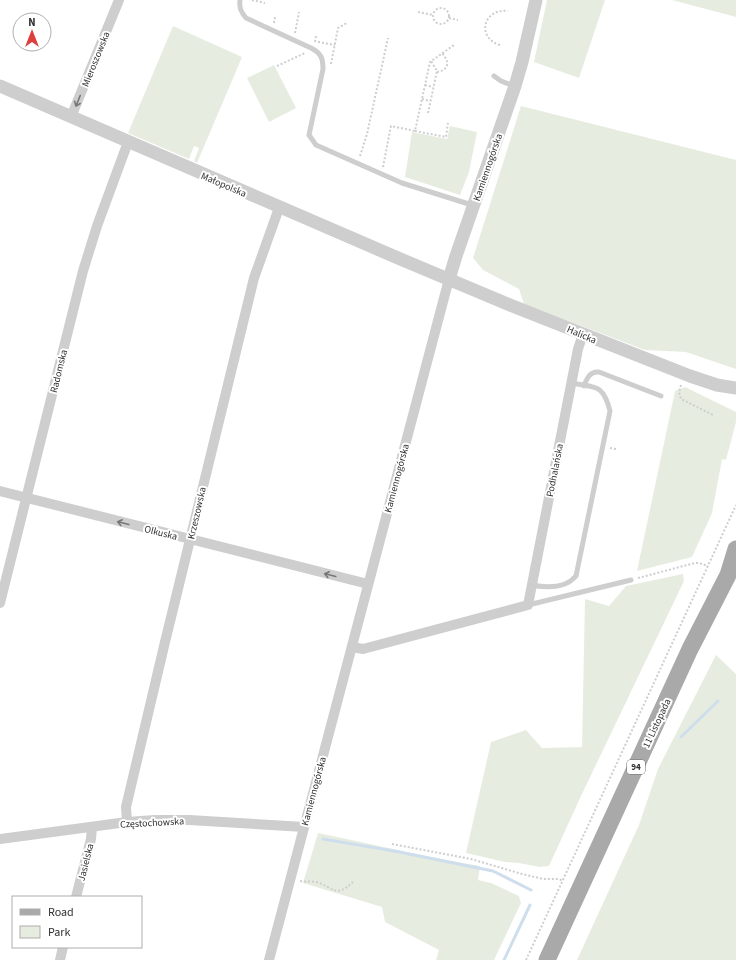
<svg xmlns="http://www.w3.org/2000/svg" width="736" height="960" viewBox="0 0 736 960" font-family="'Source Sans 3',sans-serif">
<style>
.green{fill:#e6ede0}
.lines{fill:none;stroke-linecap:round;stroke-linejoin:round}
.stream{stroke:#cedeec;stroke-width:3}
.path{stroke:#cecece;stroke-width:2;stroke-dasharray:2 2;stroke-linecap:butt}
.service{stroke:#cecece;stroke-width:5}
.minor{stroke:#cecece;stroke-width:10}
.tertiary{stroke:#cecece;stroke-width:13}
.primary{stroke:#a9a9a9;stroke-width:17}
.oneway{stroke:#787878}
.labels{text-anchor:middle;stroke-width:4;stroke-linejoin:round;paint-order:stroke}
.shield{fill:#fff;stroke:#6f6f6f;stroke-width:1}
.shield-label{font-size:9px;font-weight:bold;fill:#313131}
.street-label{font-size:10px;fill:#313131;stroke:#fff}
</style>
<rect width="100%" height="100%" fill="#fff"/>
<g class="green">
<polygon points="547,0 605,0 579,78 534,62"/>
<polygon points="672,0 736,0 736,17"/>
<polygon points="173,26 242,57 197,163 194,161 199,148 194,146 189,159 128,133"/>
<polygon points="274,65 296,108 269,122 247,78"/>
<polygon points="521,106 736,160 736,369 686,352 645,350 524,304 519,289 483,270 473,258"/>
<polygon points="450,126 477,132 469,172 460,195 405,177 412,132 447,139"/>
<polygon points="685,387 736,412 736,422 726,460 722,459 712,513 692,557 637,571 675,391"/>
<polygon points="683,574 684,581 581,796 549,866 540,867 519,863 505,862 466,853 491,742 526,730 542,748 582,747 585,599 609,606 626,586"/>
<polygon points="716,655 736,674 736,960 577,960 639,825 658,769"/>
<path d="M318,833c54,11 108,24 162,33l-2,14 13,3 28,13 2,7 -27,57h-58l3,-10 -54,-28 -3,-15 -79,-24z"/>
</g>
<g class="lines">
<g class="stream">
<polyline points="681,737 718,701"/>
<polyline points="323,839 394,851 493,871 531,890"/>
<polyline points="504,960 530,905"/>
</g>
<g class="path">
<polyline points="252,0 265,3"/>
<circle cx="441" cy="16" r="8"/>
<polyline points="418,12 433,15"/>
<polyline points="449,18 458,20"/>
<polyline points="274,23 275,17"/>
<polyline points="295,33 299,12"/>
<polyline points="315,42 316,36"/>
<polyline points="318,42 335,45"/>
<path d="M500,45c-24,-7 -17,-37 8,-34"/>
<polyline points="331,64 338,28 347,23"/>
<polyline points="277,66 305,53"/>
<path d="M437,72l7,-2c6,-7 3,-10 -2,-17"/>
<polyline points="425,85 433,87"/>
<polyline points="422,99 430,101"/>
<polyline points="428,113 437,71 431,61"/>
<polyline points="415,131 446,137 448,123"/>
<polyline points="360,156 367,134 388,38"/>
<polyline points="383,167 391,126 415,131 430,62 454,45"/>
<polyline points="681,385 679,392 681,399 713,415"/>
<polyline points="610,448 616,449"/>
<polyline points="638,578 695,563 699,563 708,566"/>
<polyline points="392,844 471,859 522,874 543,879 559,879 563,881"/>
<path d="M300,881c6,1 11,0 16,1 18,5 19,17 37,0"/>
<polyline points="526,960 736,505"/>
</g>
<g class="service">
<path d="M240,0c-1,8 1,12 6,18l65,30c10,5 12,10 12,21l-14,66 7,10 86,38 70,22"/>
<polyline points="494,76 501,81 514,86"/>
<path d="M584,386c3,-8 6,-15 15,-14l62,24"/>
<path d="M532,585c15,3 33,4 44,-9l34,-165c-7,-28 -15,-23 -38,-28"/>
<polyline points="528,605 631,580"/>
</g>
<g class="minor">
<polyline points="71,117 119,0"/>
<polyline points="0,491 368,584"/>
<polyline points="0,603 83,271 97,226 128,142"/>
<polyline points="352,647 363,649 528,605 578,349 583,334"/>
<polyline points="127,822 126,807 165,642 254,278 279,208"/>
<polyline points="0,839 127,822 155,820 189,820 304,827"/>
<polyline points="76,897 91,839 92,827"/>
<polyline points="60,960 63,947"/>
<polyline points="269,960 449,279"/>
</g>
<g class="tertiary">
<polyline points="0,86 398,258 510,305 690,376 717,385 736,388"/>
<polyline points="449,279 456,256 515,86 522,62 536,0"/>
</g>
<polyline class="primary" points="547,960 690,649 728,575 736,549"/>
</g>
<defs><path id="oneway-shaft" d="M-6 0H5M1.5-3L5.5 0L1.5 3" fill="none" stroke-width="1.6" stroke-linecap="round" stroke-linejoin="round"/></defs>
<g class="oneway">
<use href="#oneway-shaft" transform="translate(78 101) rotate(112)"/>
<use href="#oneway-shaft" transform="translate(123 523) rotate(-166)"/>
<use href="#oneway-shaft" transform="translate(330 575) rotate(-166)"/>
</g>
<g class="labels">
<rect class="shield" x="627" y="760" width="18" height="14" rx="3"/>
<g class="shield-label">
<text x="636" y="770">94</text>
</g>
<g class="street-label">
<text transform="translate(95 59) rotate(-68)" y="4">Mieroszowska</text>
<text transform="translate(487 167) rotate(-71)" y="4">Kamiennogórska</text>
<text transform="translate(224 184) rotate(23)" y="4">Małopolska</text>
<text transform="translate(582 334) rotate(23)" y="4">Halicka</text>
<text transform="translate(58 371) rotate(-76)" y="4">Radomska</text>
<text transform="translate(554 470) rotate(-79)" y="4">Podhalańska</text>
<text transform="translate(396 478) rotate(-75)" y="4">Kamiennogórska</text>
<text transform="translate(196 513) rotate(-77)" y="4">Krzeszowska</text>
<text transform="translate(161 532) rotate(14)" y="4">Olkuska</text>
<text transform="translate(656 723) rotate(-65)" y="4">11 Listopada</text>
<text transform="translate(313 791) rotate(-75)" y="4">Kamiennogórska</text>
<text transform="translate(152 822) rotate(-3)" y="4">Częstochowska</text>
<text transform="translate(85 862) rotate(-76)" y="4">Jasielska</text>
</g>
</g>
<rect x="12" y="896" width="130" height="52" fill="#ffffff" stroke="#adadad"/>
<rect x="20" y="909" width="20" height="6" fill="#a9a9a9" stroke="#adadad"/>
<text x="48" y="916" font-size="12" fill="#313131">Road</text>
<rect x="20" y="926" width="20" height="12" fill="#e6ede0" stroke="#adadad"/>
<text x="48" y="936" font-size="12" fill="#313131">Park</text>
<g transform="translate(32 32)"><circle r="19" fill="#ffffff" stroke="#adadad"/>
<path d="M0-3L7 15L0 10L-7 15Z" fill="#de3f3d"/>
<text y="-6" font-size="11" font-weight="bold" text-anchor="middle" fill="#313131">N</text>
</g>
</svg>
